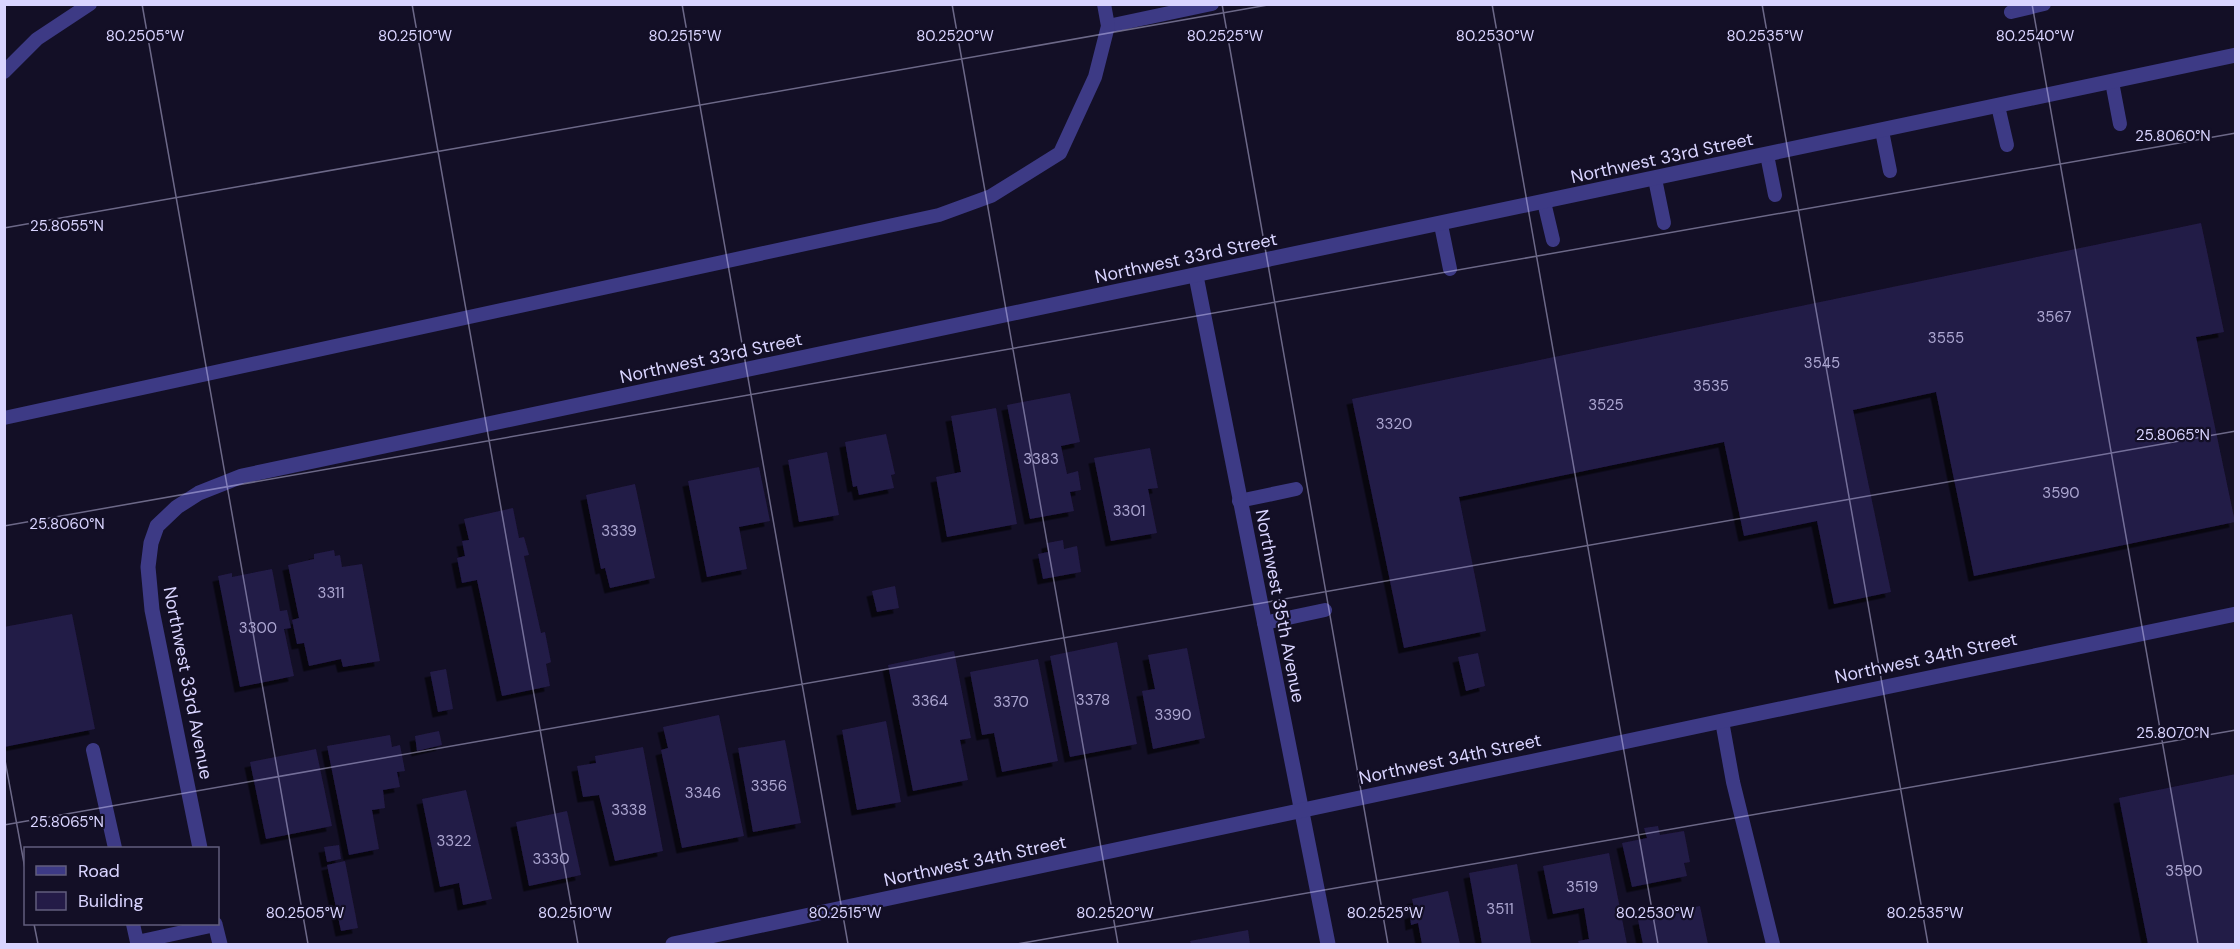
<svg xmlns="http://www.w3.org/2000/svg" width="2240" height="949" viewBox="0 0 2240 949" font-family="'DM Sans',sans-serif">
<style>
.building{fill:#241b47;filter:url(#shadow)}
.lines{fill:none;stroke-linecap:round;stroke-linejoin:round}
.service{stroke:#3d3a85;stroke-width:14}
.minor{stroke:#3d3a85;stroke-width:15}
.ticks{fill:none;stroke:#d9d4ff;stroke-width:1.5;stroke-opacity:0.45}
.labels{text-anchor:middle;stroke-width:4.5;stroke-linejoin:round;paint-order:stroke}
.number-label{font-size:15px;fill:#aca6d1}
.street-label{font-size:18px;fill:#d9d4ff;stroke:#130f26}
.ticks-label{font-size:15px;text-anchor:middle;fill:#d9d4ff;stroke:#130f26;stroke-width:4.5;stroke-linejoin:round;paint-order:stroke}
</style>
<defs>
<filter id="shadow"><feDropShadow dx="-5.5" dy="5.5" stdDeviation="0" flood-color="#0009"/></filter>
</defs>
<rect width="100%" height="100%" fill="#130f26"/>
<g class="building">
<polygon points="2201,223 2224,332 2196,337 2235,522 1974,576 1936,392 1853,410 1891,592 1834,604 1817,521 1744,536 1724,442 1459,497 1486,631 1404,648 1352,399"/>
<polygon points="1070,393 1080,442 1061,446 1067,474 1078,471 1081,490 1070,492 1074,511 1030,519 1007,405"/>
<polygon points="996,408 1017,524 947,537 936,477 961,472 951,416"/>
<polygon points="886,434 895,474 891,475 894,488 859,495 857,486 853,487 845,442"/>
<polygon points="1150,448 1158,488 1148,489 1157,533 1111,541 1094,458"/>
<polygon points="827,452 839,515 799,522 788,460"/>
<polygon points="759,467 770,521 739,527 747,569 707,577 688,481"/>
<polygon points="635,484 655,578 610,588 605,568 601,569 586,495"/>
<polygon points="513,508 519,538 524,537 529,555 524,556 541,633 545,632 551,662 546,664 550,686 502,696 477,580 462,583 457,558 465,556 462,541 469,540 464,519"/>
<polygon points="1063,540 1064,549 1077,546 1081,572 1043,579 1038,554 1048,552 1047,543"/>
<polygon points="334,550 335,556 340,555 342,567 362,564 380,661 343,667 341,659 309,666 304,643 297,644 292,620 299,618 288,565 314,559 314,554"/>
<polygon points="272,569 280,611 287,610 291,628 284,629 294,676 240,687 218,576 232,573 232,577"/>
<polygon points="895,586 899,608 877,612 872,591"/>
<polygon points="72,614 95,729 4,747 4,627"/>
<polygon points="1117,642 1137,744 1070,757 1050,656"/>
<polygon points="1187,648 1205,738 1153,749 1142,691 1155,689 1148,655"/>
<polygon points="954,651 971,738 960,740 968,780 913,791 888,665"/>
<polygon points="1478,653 1485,686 1466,691 1458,657"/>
<polygon points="1038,659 1058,761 1002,772 994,733 982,735 970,672"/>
<polygon points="446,669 453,709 438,712 430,672"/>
<polygon points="719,715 744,836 682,848 661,750 668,748 663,727"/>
<polygon points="886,721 901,802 857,810 842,730"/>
<polygon points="439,731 442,745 417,751 415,736"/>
<polygon points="390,735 392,747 400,745 405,771 397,772 400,787 383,790 385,808 372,810 379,849 349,855 327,746"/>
<polygon points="785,740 801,823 753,832 738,748"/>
<polygon points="643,747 663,851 615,861 599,795 583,797 577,766 596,763 595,756"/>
<polygon points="316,749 332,826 266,839 250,762"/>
<polygon points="2236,774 2236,944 2148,944 2119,798"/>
<polygon points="466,790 492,899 463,905 459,883 440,887 422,799"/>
<polygon points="567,811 581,875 529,886 516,822"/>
<polygon points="1658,826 1660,835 1684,831 1690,862 1684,863 1687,876 1632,887 1622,843 1647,838 1644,828"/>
<polygon points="339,845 341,859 327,862 324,847"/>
<polygon points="1609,853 1627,944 1579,944 1578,941 1589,939 1584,908 1553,914 1543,866"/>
<polygon points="345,861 358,928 341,931 327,865"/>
<polygon points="1517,864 1531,944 1482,944 1469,873"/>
<polygon points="1448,891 1460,944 1422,944 1418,923 1411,925 1410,914 1415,912 1412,899"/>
<polygon points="1674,905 1675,911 1700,906 1708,944 1643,944 1638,920 1662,915 1661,907"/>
<polygon points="1248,930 1250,944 1191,944 1190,941"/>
</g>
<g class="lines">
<g class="service">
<polyline points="2011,12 2044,4"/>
<polyline points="1108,26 1212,4"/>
<polyline points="4,72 37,39 90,4"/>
<polyline points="2112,82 2120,124"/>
<polyline points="1998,106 2007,145"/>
<polyline points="1882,131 1890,171"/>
<polyline points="1767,155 1775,195"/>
<polyline points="1655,179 1664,223"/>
<polyline points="1544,202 1553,240"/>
<polyline points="1441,225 1450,269"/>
<polyline points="4,418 939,215 991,196 1060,153 1095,77 1108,26 1104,4"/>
<polyline points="1239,501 1296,489"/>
<polyline points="1264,623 1325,610"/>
<polyline points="1722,721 1733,782 1773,944"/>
<polyline points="93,750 115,848"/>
<polyline points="133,924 137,942 215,925"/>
</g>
<g class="minor">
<polyline points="1196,276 1328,944"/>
<polyline points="200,848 152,610 148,567 151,543 157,526 177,507 199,493 242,476 2236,55"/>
<polyline points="215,924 220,944"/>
<polyline points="673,944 1722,721 2236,614"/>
</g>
</g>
<path class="ticks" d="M142,4l166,940M412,4l166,940M682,4l166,940M952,4l166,940M1222,4l166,940M1492,4l166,940M1762,4l166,940M2032,4l166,940M4,228l1269,-224M4,526l2232,-393M4,755l22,119M4,825l2232,-394M34,924l4,20M1017,944l1219,-214"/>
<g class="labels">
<g class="number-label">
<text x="2054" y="322">3567</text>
<text x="1946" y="343">3555</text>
<text x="1822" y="368">3545</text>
<text x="1711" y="391">3535</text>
<text x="1606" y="410">3525</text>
<text x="1394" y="429">3320</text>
<text x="1041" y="464">3383</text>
<text x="2061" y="498">3590</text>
<text x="1129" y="516">3301</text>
<text x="619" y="536">3339</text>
<text x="331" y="598">3311</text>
<text x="258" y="633">3300</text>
<text x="1093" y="705">3378</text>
<text x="930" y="706">3364</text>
<text x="1011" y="707">3370</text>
<text x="1173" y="720">3390</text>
<text x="769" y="791">3356</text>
<text x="703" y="798">3346</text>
<text x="629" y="815">3338</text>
<text x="454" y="846">3322</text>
<text x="551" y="864">3330</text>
<text x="2184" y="876">3590</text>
<text x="1582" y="892">3519</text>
<text x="1500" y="914">3511</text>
</g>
<g class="street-label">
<text transform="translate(1662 158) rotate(-12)" y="6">Northwest 33rd Street</text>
<text transform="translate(1186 258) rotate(-12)" y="6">Northwest 33rd Street</text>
<text transform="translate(711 358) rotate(-12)" y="6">Northwest 33rd Street</text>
<text transform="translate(1280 606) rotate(79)" y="6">Northwest 35th Avenue</text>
<text transform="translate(1926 658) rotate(-12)" y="6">Northwest 34th Street</text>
<text transform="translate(188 683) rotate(79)" y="6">Northwest 33rd Avenue</text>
<text transform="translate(1450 759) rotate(-12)" y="6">Northwest 34th Street</text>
<text transform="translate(975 861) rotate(-12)" y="6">Northwest 34th Street</text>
</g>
</g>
<g class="ticks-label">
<text x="145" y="41">80.2505°W</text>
<text x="415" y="41">80.2510°W</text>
<text x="685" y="41">80.2515°W</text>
<text x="955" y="41">80.2520°W</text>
<text x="1225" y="41">80.2525°W</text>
<text x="1495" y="41">80.2530°W</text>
<text x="1765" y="41">80.2535°W</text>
<text x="2035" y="41">80.2540°W</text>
<text x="2173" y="141">25.8060°N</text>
<text x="67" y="231">25.8055°N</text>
<text x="2173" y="440">25.8065°N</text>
<text x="67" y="529">25.8060°N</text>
<text x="2173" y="738">25.8070°N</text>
<text x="67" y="827">25.8065°N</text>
<text x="305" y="918">80.2505°W</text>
<text x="575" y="918">80.2510°W</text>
<text x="845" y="918">80.2515°W</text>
<text x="1115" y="918">80.2520°W</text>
<text x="1385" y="918">80.2525°W</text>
<text x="1655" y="918">80.2530°W</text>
<text x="1925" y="918">80.2535°W</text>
</g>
<rect width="2240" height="949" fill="none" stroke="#d9d4ff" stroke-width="12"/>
<rect x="24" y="847" width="195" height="78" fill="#130f26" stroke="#625e7d" stroke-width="1.5"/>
<rect x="36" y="866" width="30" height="9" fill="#3d3a85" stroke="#625e7d" stroke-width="1.5"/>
<text x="78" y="877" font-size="18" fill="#d9d4ff">Road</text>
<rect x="36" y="892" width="30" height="18" fill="#241b47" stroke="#625e7d" stroke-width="1.5"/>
<text x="78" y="907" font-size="18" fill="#d9d4ff">Building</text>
</svg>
